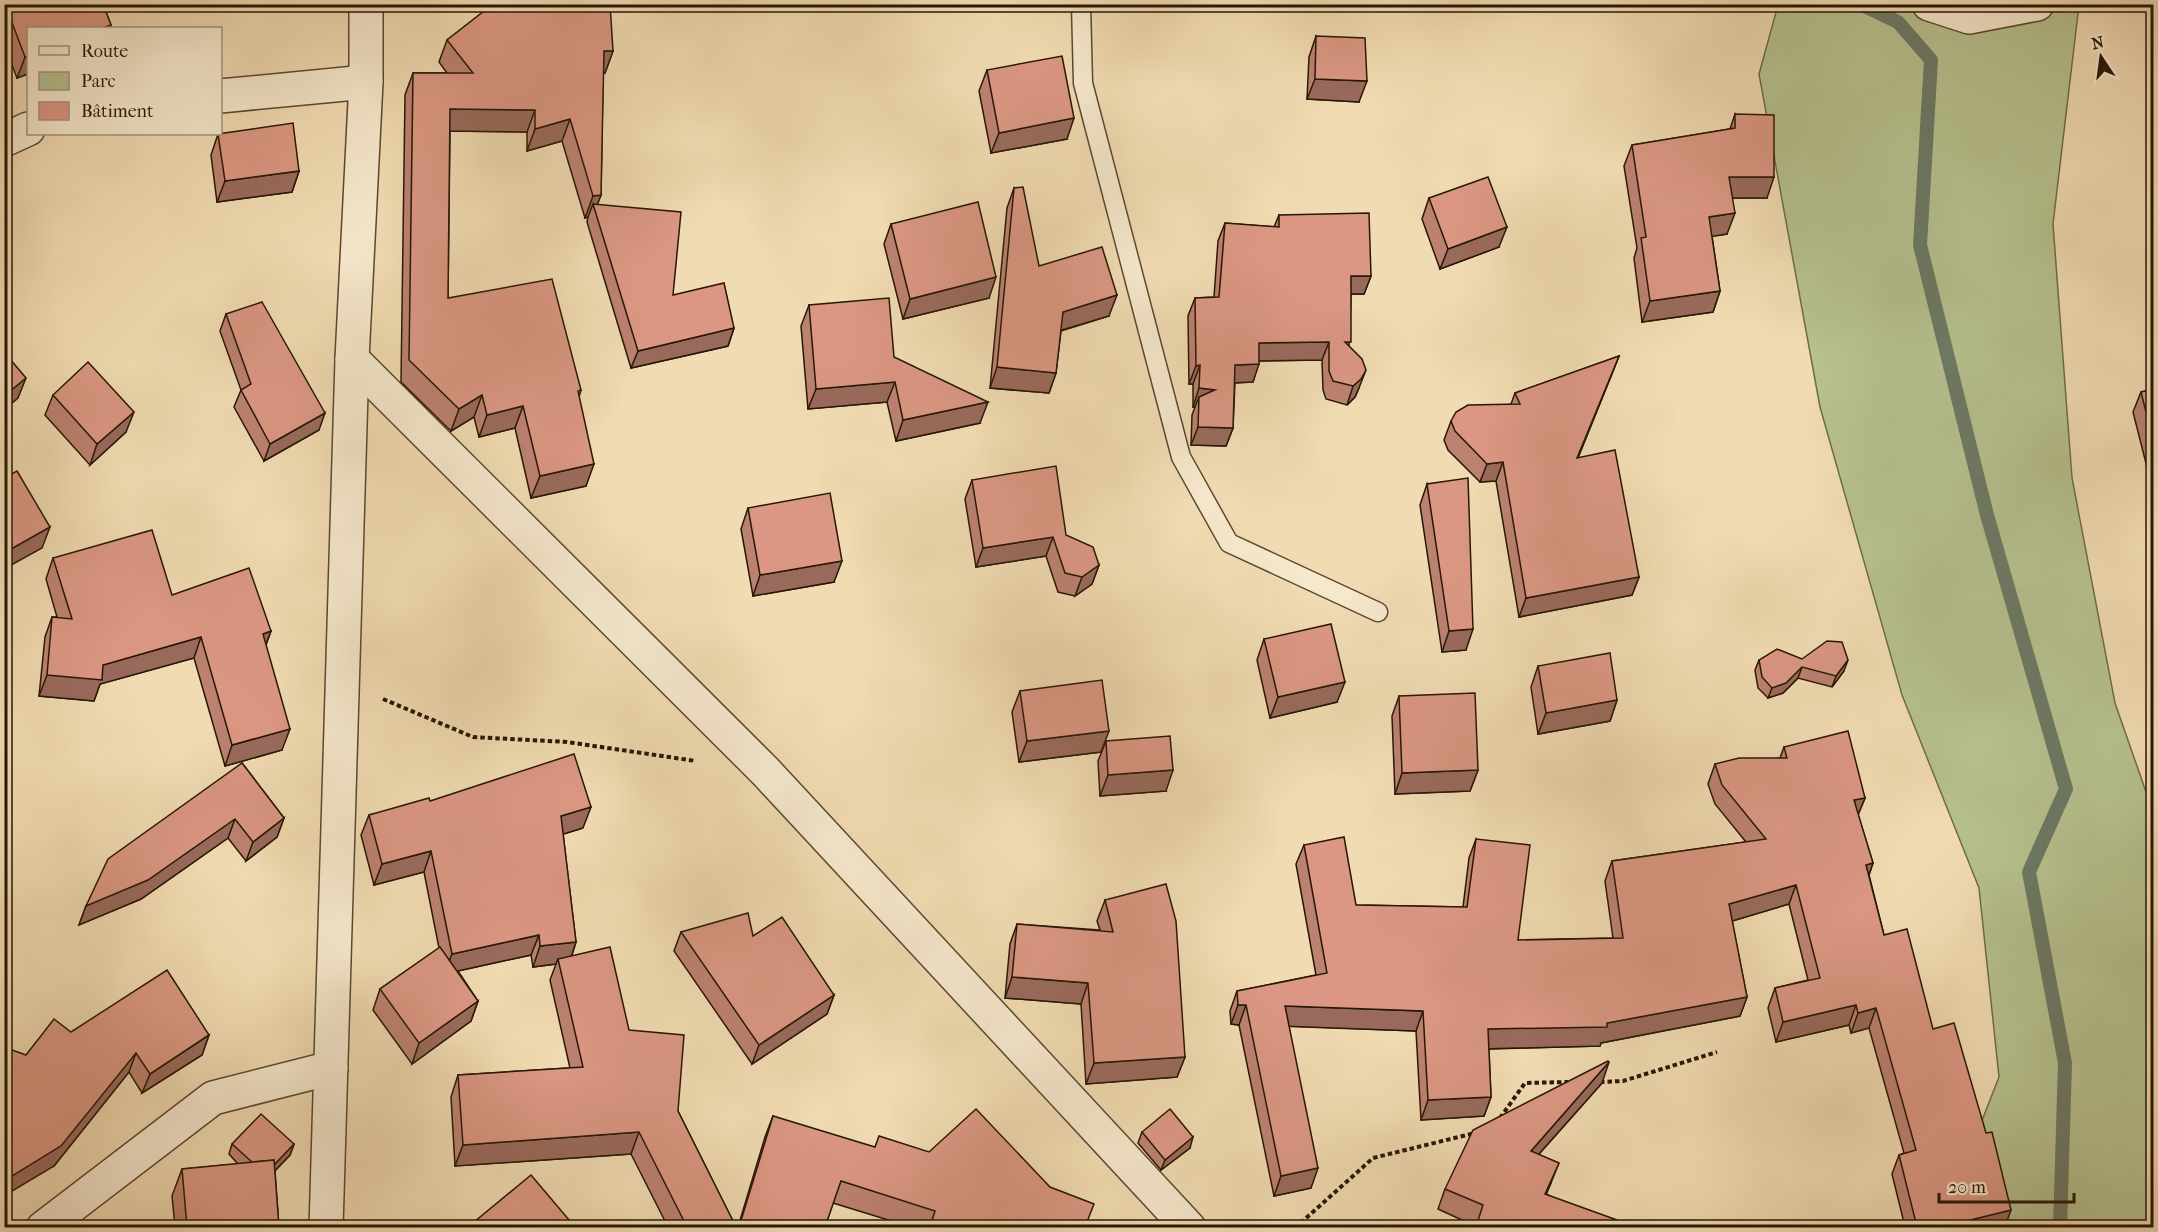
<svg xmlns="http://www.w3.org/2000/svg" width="2158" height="1232" viewBox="0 0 2158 1232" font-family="'IM FELL French Canon',serif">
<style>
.green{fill:#b6c18f;stroke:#6e6c4a;stroke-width:1.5}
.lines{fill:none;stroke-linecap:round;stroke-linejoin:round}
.stream{stroke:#6d7a66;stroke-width:14}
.service-casing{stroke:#5a4831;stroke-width:21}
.minor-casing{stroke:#5a4831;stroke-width:36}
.path{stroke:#271706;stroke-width:4;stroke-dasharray:4.5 3;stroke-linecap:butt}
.service{stroke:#f6e8cd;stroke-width:18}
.minor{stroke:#f6e8cd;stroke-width:33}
.wall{fill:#bc8271;stroke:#271706;stroke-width:1.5}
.shaded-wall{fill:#996a5c;stroke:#271706;stroke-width:1.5}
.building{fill:#db9783;stroke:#271706;stroke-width:1.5}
</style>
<rect width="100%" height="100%" fill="#f1dbb2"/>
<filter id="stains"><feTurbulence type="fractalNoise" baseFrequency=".00333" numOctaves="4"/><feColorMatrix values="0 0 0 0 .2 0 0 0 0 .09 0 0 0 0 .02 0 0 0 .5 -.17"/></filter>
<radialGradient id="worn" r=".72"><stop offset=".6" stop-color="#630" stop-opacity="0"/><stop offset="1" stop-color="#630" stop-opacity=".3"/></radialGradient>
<polygon class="green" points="1778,5 2079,5 2053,224 2072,478 2115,703 2153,812 2153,1227 1946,1227 1947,1210 1999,1077 1979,888 1902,695 1820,407 1759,74"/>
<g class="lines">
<polyline class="stream" points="1860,4 1898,22 1931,60 1920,245 1987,515 2066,789 2029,872 2065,1063 2060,1228"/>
<defs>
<polyline id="service" points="1081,4 1083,83 1181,457 1229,543 1378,612"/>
<g id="minor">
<polyline points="366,4 366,82 352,359 765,771 1189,1228"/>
<polyline points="1929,4 1969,17 2037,4"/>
<polyline points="220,96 366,82"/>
<polyline points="4,140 28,129"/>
<polyline points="43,1228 213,1098 331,1068"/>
<polyline points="326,1228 352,359"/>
</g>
</defs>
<use href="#service" class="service-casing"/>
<use href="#minor" class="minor-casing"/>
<g class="path">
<polyline points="383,699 473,737 567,742 696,761"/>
<polyline points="1600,1082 1623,1081 1717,1052"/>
<polyline points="1500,1118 1525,1083 1568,1082"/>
<polyline points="1295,1228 1373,1158 1475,1133"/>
</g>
<use href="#service" class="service"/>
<use href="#minor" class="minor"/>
</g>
<g class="wall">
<polygon points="4,4 103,4 111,25 110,28 28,28 28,74 17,78 4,44"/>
<polygon points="502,10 613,51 605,73 603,73 601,195 597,205 673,295 734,328 728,346 631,368 587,222 588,217 585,218 562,141 527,151 527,132 450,131 448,298 581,390 579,397 586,486 531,498 515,428 479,437 474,417 451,431 401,382 405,95 413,73 447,73 439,62 447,40"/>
<polygon points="1316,36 1359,102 1307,99 1309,57"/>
<polygon points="987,70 1067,139 991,153 979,91"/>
<polygon points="1735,114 1767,198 1732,198 1727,234 1712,236 1720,291 1713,312 1642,322 1634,258 1637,248 1624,166 1632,145 1730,129"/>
<polygon points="218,134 299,171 292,192 217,202 211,155"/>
<polygon points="1014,188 1039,266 1109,316 1061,331 1056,373 1049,393 990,388 1007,208"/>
<polygon points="1429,198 1499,247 1440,269 1422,219"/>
<polygon points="1279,215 1371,276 1364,294 1351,294 1349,347 1359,388 1355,397 1347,405 1326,399 1323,390 1322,360 1259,361 1253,382 1235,383 1233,428 1226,446 1191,445 1192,415 1195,407 1193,407 1193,384 1189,384 1188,316 1195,298 1214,297 1218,241 1225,223 1274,227"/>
<polygon points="891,224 989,298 903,319 884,244"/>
<polygon points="809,305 894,357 980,423 896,441 887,402 808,409 801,326"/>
<polygon points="226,314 319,430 264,461 234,407 241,390 220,331"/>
<polygon points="1619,356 1578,458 1639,577 1632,595 1519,617 1496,481 1480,482 1448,450 1444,440 1451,421 1511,404 1515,393"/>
<polygon points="2154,389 2154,495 2133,412 2141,392"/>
<polygon points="53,395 126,432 90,465 45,415"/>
<polygon points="972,480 1066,535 1099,565 1092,584 1075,596 1058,592 1046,556 976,567 965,499"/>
<polygon points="1427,484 1466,650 1442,652 1420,505"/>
<polygon points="748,508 834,582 753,596 741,529"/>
<polygon points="53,558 172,595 271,631 266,645 282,750 225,766 194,658 100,684 94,701 39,696 45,637 52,617 57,617 46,579"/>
<polygon points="1264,639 1337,702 1270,718 1257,660"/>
<polygon points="1802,659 1844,671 1832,687 1798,678 1783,693 1768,698 1758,688 1755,670 1759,660"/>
<polygon points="1538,666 1617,700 1610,721 1538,734 1531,687"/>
<polygon points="1020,691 1101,752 1019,762 1012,712"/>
<polygon points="1399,696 1478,770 1470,791 1395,794 1392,716"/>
<polygon points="1106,741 1166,791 1100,796 1098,761"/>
<polygon points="1784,747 1865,798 1858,815 1873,863 1869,875 1884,935 1933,1029 2005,1227 1905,1227 1892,1174 1899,1155 1904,1153 1869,1028 1851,1033 1849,1025 1776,1042 1768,1008 1775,988 1808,980 1789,904 1732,921 1747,997 1740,1016 1601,1043 1600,1046 1489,1049 1491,1097 1484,1116 1421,1120 1416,1031 1289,1026 1311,1188 1274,1196 1239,1025 1231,1024 1230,1011 1237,991 1316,975 1296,864 1304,845 1356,905 1463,907 1469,858 1476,839 1518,940 1613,938 1605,881 1612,861 1746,842 1715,804 1708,784 1715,764 1780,758"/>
<polygon points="242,763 284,818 277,837 246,861 228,838 141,899 79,925 86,906"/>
<polygon points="430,801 583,828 563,834 576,942 572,955 629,1030 678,1111 736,1227 668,1227 631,1154 455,1166 451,1097 458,1075 570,1068 550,980 556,964 533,967 531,955 458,971 478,1001 471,1021 412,1064 373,1010 380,989 439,948 424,872 374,885 361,835 369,815"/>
<polygon points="1105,900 1185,1057 1177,1077 1086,1084 1081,1004 1005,998 1010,944 1017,924 1100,930 1097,921"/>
<polygon points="681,932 753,936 834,995 827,1014 752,1064 674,951"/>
<polygon points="71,1032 209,1035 202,1055 142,1093 129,1072 54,1166 26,1055"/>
<polygon points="1602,1083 1539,1154 1551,1183 1546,1194 1614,1227 1475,1227 1475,1226 1438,1209 1445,1189"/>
<polygon points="773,1116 1086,1227 911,1227 833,1203 825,1227 738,1227 765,1137"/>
<polygon points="1142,1132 1190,1148 1161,1170 1138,1143"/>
<polygon points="232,1144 294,1144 290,1155 275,1171 279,1227 175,1227 172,1196 182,1169 238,1164 229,1154"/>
</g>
<g class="shaded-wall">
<polygon points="604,51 613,51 605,73 596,73"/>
<polygon points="28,56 28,74 17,78 25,57"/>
<polygon points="1315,79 1367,81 1359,102 1307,99"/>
<polygon points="450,109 535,110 527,132 442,131"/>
<polygon points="1074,118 1067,139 991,153 999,133"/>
<polygon points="570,119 562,141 527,151 535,129"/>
<polygon points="299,171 292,192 217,202 225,181"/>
<polygon points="1729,177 1774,177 1767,198 1722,198"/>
<polygon points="601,195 595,210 593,204 588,217 585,218 593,196"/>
<polygon points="1735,213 1727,234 1702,238 1709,217"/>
<polygon points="1507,227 1499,247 1440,269 1448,249"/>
<polygon points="1351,276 1371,276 1364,294 1344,294"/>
<polygon points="996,277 989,298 903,319 910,299"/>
<polygon points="1720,291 1713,312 1642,322 1650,301"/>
<polygon points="1117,295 1109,316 1055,332 1063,312"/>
<polygon points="734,328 728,346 631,368 638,351"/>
<polygon points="1329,342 1322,360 1252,361 1259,343"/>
<polygon points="1619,356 1612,374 1570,477 1577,458"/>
<polygon points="1259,364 1253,382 1229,383 1235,365"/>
<polygon points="1200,365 1193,384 1189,384 1196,366"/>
<polygon points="997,367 1056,373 1049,393 990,388"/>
<polygon points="1366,370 1359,388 1355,397 1347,405 1353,386"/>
<polygon points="26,378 18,398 4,410 4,396"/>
<polygon points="895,382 887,402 808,409 816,389"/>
<polygon points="1199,388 1215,390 1199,397 1195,407 1193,407"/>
<polygon points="482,395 474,417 451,431 459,409"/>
<polygon points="988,402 980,423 896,441 903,420"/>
<polygon points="523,406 515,428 479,437 487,415"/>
<polygon points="134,412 126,432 90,465 97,444"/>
<polygon points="325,413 319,430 264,461 270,444"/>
<polygon points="1198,427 1233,428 1226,446 1191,445"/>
<polygon points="1503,462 1496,481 1480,482 1487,464"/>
<polygon points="594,464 586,486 531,498 540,476"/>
<polygon points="50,527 42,548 4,569 4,553"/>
<polygon points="1053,537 1046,556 976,567 983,548"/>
<polygon points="842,561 834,582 753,596 760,575"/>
<polygon points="1099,565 1092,584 1075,596 1082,577"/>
<polygon points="1639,577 1632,595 1519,617 1526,598"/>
<polygon points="1473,629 1466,650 1442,652 1449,631"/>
<polygon points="271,631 263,652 263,634"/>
<polygon points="201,637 194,658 100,684 94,701 39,696 47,675 103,665"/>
<polygon points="1848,660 1844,671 1832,687 1836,676"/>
<polygon points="1802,667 1798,678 1783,693 1768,698 1772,688"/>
<polygon points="1345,682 1337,702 1270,718 1278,697"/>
<polygon points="1617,700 1610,721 1538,734 1546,713"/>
<polygon points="290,729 282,750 225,766 232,745"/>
<polygon points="1109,731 1101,752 1019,762 1027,741"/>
<polygon points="1173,770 1166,791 1100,796 1108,775"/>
<polygon points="1478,770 1470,791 1395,794 1402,773"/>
<polygon points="1865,798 1857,817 1854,800"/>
<polygon points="591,807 583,828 554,837 561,816"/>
<polygon points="284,818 277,837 246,861 253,842"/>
<polygon points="235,819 228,838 141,899 79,925 86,906"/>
<polygon points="431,851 424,872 374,885 382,864"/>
<polygon points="1873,863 1866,883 1866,865"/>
<polygon points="1796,885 1789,904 1722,924 1729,904"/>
<polygon points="539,935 531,955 444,974 452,954"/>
<polygon points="576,942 569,963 558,959 556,964 533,967 540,946"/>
<polygon points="1012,977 1088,983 1081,1004 1005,998"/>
<polygon points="834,995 827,1014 752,1064 759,1045"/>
<polygon points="1747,997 1740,1016 1601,1043 1600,1046 1481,1049 1488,1029 1607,1023"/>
<polygon points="478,1001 471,1021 412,1064 419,1043"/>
<polygon points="1238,1005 1246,1005 1239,1025 1231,1024"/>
<polygon points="1856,1005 1849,1025 1776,1042 1783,1022"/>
<polygon points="1285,1006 1423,1011 1416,1031 1278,1026"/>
<polygon points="1876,1008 1869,1028 1851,1033 1858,1013"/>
<polygon points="209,1035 202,1055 142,1093 150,1074"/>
<polygon points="136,1053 129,1072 54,1166 4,1196 4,1181"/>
<polygon points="1185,1057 1177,1077 1086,1084 1094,1063"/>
<polygon points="1609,1062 1602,1083 1524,1171 1531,1151"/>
<polygon points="1491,1097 1484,1116 1421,1120 1428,1100"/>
<polygon points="639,1132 631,1154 455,1166 463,1145"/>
<polygon points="1193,1137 1190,1148 1161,1170 1165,1160"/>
<polygon points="294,1144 290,1155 261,1185 265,1174"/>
<polygon points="1559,1163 1551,1183 1538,1214 1545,1194"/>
<polygon points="1318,1168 1311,1188 1274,1196 1281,1176"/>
<polygon points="2011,1210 2005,1227 1942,1227"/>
</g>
<g class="building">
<polygon points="5,4 103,4 111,25 102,28 28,28 28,56 25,57"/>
<polygon points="493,4 498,4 502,10 610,4 613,51 604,51 601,195 593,196 570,119 535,129 535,110 450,109 448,298 552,279 581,390 578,391 594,464 540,476 523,406 487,415 482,395 459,409 409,360 413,73 473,73 447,40"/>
<polygon points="1316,36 1365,38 1367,81 1315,79"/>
<polygon points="1062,56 1074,118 999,133 987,70"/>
<polygon points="1735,114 1774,115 1774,177 1729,177 1735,213 1709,217 1720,291 1650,301 1641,238 1646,237 1632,145 1735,128"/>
<polygon points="293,123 299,171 225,181 218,134"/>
<polygon points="1488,177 1507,227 1448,249 1429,198"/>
<polygon points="1023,187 1039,266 1102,247 1117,295 1063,312 1056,373 997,367 1014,188"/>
<polygon points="978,202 996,277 910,299 891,224"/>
<polygon points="593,204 681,212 673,295 724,283 734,328 638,351"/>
<polygon points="1369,213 1371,276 1351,276 1351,342 1345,342 1362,359 1366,370 1361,379 1353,386 1333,381 1329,371 1329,342 1259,343 1259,364 1235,365 1233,428 1198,427 1199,397 1215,390 1199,388 1200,365 1196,366 1195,298 1219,297 1225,223 1279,227 1279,215"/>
<polygon points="889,298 894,357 988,402 903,420 895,382 816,389 809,305"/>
<polygon points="262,302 325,413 270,444 241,390 251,384 226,314"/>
<polygon points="4,352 26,378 4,396"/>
<polygon points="1619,356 1577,458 1615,450 1639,577 1526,598 1503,462 1487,464 1455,431 1451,421 1456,412 1468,405 1520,404 1515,393"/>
<polygon points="88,362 134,412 97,444 53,395"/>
<polygon points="2154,389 2154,444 2141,392"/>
<polygon points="1056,466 1066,535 1093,547 1099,565 1082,577 1065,573 1053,537 983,548 972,480"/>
<polygon points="17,471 50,527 4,553 4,478"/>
<polygon points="1468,478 1473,629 1449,631 1427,484"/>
<polygon points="830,493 842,561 760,575 748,508"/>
<polygon points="152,530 172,595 249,568 271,631 263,634 290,729 232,745 201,637 103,665 102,680 47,675 52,617 72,619 53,558"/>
<polygon points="1331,624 1345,682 1278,697 1264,639"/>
<polygon points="1827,641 1842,642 1848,660 1836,676 1802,667 1786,683 1772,688 1762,677 1759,660 1777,649 1802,659"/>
<polygon points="1610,653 1617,700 1546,713 1538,666"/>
<polygon points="1102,680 1109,731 1027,741 1020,691"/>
<polygon points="1475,693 1478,770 1402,773 1399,696"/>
<polygon points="1848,731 1865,798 1854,800 1873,863 1866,865 1884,935 1907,929 1933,1029 1954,1023 1986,1133 1992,1132 2011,1210 1942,1227 1917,1227 1899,1155 1916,1150 1876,1008 1858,1013 1856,1005 1783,1022 1775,988 1820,978 1796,885 1729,904 1747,997 1607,1023 1607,1027 1488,1029 1491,1097 1428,1100 1423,1011 1285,1006 1318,1168 1281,1176 1246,1005 1238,1005 1237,991 1327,973 1304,845 1344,837 1356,905 1467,907 1476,839 1530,845 1518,940 1623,938 1612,861 1766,839 1722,785 1715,764 1739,758 1787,758 1784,747"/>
<polygon points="1170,736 1173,770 1108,775 1106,741"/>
<polygon points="574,754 591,807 561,816 576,942 540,946 539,935 452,954 431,851 382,864 369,815 429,798 430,801"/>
<polygon points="242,763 284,818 253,842 235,819 148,880 86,906 108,859"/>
<polygon points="1166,884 1176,921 1185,1057 1094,1063 1088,983 1012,977 1017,924 1113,932 1105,900"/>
<polygon points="748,913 753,936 782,917 834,995 759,1045 681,932"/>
<polygon points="440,947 478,1001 419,1043 380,989"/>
<polygon points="610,947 629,1030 684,1035 678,1111 736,1227 687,1227 639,1132 463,1145 458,1075 583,1067 558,959"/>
<polygon points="167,970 209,1035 150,1074 136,1053 61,1146 4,1181 4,1047 26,1055 54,1019 71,1032"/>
<polygon points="1608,1061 1609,1062 1531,1151 1559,1163 1545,1194 1617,1220 1614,1227 1476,1227 1483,1205 1445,1189 1473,1130"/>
<polygon points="976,1109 1050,1187 1094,1204 1085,1227 930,1227 935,1211 841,1181 825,1227 739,1227 773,1116 875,1147 879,1136 929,1152"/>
<polygon points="1170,1109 1193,1137 1165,1160 1142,1132"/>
<polygon points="261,1114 294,1144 274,1165 274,1160 252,1162 232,1144"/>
<polygon points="274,1160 279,1227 187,1227 182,1169"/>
<polygon points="531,1175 575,1227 468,1227"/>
</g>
<rect width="2158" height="1232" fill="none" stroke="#f1dbb2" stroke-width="24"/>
<rect x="6" y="6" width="2146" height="1220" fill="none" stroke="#271706" stroke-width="3"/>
<rect x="12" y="12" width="2134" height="1208" fill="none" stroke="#271706" stroke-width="1.5"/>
<rect x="27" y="27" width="195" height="108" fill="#f6e8cd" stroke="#a3947d" stroke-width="1.5"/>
<rect x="39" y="46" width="30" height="9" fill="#f6e8cd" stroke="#a3947d" stroke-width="1.5"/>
<text x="81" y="57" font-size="18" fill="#271706">Route</text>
<rect x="39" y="72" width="30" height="18" fill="#b6c18f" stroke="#a3947d" stroke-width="1.5"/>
<text x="81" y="87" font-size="18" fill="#271706">Parc</text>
<rect x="39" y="102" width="30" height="18" fill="#db9783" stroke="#a3947d" stroke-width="1.5"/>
<text x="81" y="117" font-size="18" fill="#271706">Bâtiment</text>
<g transform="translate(2101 57) rotate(347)" stroke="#f6e8cd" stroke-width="4.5" paint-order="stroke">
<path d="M0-4.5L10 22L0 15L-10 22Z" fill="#271706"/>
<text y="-9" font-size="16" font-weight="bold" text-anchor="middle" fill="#271706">N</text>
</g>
<path d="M1939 1193v9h135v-9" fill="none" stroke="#271706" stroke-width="3"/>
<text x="1948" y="1193" font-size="18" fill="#271706" stroke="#f6e8cd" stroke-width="4.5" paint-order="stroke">20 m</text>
<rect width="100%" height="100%" filter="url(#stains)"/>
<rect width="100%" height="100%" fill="url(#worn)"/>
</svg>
